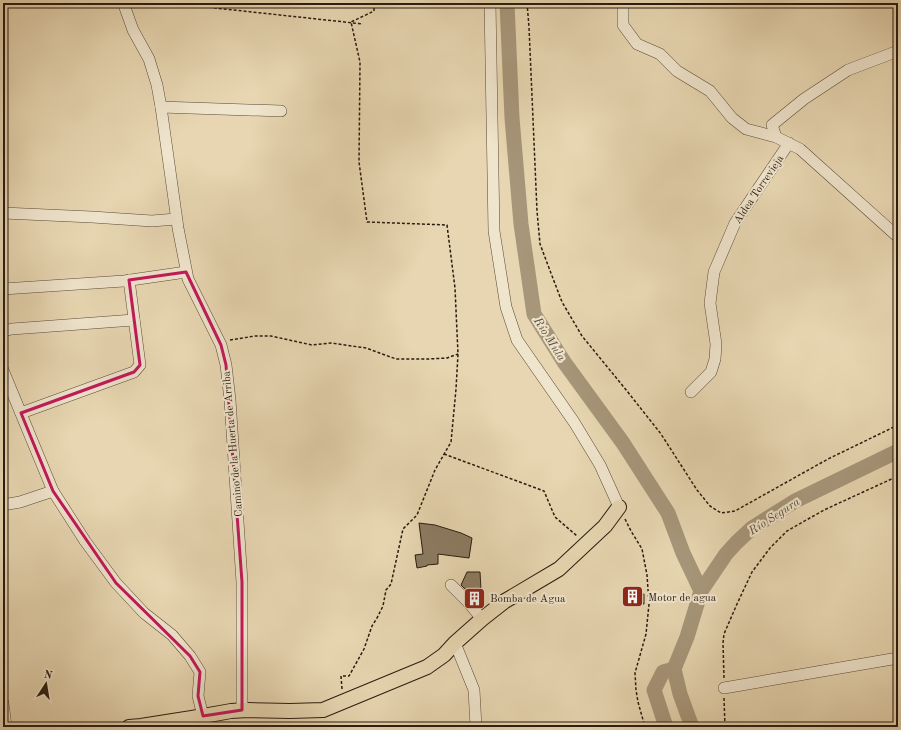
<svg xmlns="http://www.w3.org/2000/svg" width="901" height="730" viewBox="0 0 901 730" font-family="'Old Standard TT',serif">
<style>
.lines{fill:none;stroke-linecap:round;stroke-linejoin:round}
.river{stroke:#a7967a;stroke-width:15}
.building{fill:#8c7c63;stroke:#2a1b0f}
.minor-casing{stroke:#594a38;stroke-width:12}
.major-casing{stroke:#2a1b0f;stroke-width:16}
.path{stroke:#2a1b0f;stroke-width:1.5;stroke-dasharray:3 2;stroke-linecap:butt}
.minor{stroke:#efe4cc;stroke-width:11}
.major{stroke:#e7d6b1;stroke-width:14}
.marked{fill:none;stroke:#c2185b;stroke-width:3;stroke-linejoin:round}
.labels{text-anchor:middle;stroke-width:4;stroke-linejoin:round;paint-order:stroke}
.street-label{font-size:11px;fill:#2a1b0f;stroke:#efe4cc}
.poi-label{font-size:11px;fill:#2a1b0f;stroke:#efe4cc;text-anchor:start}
.water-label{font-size:12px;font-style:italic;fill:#5c4c3a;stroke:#efe4cc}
</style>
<rect width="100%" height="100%" fill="#e7d6b1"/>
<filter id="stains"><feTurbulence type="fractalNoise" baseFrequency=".005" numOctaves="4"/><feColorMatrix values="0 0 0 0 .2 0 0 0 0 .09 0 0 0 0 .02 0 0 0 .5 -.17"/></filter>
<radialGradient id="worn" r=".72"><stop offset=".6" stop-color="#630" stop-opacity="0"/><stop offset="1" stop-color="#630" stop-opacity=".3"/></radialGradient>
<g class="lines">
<g class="river">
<polyline points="507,3 512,118 521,224 534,314 564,362 623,443 668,513 683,553 701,591"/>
<polyline points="674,669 680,694 692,727"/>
<polyline points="666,727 654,690 663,672 674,669 687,637 701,591 726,554 736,543 752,528 795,501 898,451"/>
</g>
</g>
<g class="building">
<polygon points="419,523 435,525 461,533 472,538 469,558 438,554 438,564 427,565 427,566 417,568 415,555 423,554"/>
<polygon points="467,572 480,572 482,608 474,598 461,585"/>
<polygon points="630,594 644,594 644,604 631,603"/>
</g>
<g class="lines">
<defs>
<g id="minor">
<polyline points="124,3 124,5 133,30 149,59 157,85 161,107 178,228 188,279 221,345 226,365 230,400 242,582 242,710"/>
<polyline points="490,3 494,231 506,307 517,340 574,422 600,465 619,507"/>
<polyline points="623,3 623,25 637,44 660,54 677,71 710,91 732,118 746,129 776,137 800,149 898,237"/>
<polyline points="161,107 281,111"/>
<polyline points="776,137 772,125 804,99 848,70 898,51"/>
<polyline points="3,213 92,217 152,221 176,219"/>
<polyline points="3,289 124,281 186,272"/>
<polyline points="3,331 12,329 134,320"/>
<polyline points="3,370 53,491 85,541 116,583 144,613 172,635 190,656 200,672 198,696 203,716"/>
<polyline points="691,392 711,372 715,359 716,344 710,303 714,272 735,223 789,143"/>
<polyline points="21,413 134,372 140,365 129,280"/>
<polyline points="3,505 20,502 53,491"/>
<polyline points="451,585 469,603 482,619"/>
<polyline points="455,643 474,690 476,727"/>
<polyline points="724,688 898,658"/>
<polyline points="3,703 6,727"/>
</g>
<polyline id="major" points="129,727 141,726 192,718 231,711 248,710 290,711 323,710 427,667 444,655 455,643 482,619 505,601 559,569 605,526 619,507"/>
</defs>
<use href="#minor" class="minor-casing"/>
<use href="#major" class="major-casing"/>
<g class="path">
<polyline points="169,3 363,24"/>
<polyline points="527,3 529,27 537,211 540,244 549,268 562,302 582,336 627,391 661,434 697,490 710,506 721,513 735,511 828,459 898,425"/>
<polyline points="230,340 255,336 271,336 312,345 331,343 366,348 396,359 428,359 447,358 458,354"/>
<polyline points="444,454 544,491 555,517 577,536"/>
<polyline points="625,519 631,531 642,549 647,575 649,604 646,634 635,673 636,690 638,702 645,727"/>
<polyline points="724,678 723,643 724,634 737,604 752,572 770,548 787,531 824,510 898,476"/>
<polyline points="342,689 341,676 349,676 364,649 372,626 377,618 383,606 386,590 391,584 403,529 417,515 435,470 451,442 456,389 458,354 455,288 447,225 367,222 359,162 360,62 351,22 374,11 374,3"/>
<polyline points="724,698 725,727"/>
<polyline points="323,722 323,727"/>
</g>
<use href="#minor" class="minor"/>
<use href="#major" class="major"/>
</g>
<path class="marked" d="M186,272l35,73 5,20 16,217v128l-39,6 -5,-20 2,-24 -10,-16 -74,-73 -63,-92 -32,-78 113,-41 6,-7 -11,-85z"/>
<defs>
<symbol id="building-square" viewBox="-11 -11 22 22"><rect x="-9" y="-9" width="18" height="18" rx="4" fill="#8f2418" stroke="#efe4cc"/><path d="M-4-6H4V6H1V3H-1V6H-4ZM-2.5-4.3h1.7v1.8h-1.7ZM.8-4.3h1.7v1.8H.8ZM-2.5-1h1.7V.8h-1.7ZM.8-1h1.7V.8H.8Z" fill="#fff"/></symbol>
</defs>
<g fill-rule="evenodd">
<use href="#building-square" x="620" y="584" width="25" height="25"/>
<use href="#building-square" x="462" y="586" width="25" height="25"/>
</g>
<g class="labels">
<g class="street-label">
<text transform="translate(758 189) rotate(-56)" y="4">Aldea Torrevieja</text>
<text transform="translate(232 444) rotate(-95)" y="4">Camino de la Huerta de Arriba</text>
</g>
<g class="poi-label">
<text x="648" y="601">Motor de agua</text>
<text x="490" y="602">Bomba de Agua</text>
</g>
<g class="water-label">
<text transform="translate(550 339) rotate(58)" y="4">Río Mula</text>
<text transform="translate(774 516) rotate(-33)" y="4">Río Segura</text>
</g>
</g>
<rect width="901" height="730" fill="none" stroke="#e7d6b1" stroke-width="16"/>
<rect x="4" y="4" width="893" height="722" fill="none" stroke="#2a1b0f" stroke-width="2"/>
<rect x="8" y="8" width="885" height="714" fill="none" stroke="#2a1b0f"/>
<g transform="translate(46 684) rotate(12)" stroke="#efe4cc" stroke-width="3" paint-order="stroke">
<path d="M0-3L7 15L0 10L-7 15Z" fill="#2a1b0f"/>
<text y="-6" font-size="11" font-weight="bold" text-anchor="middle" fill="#2a1b0f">N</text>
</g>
<rect width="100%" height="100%" filter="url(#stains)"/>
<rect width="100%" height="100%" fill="url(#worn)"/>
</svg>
